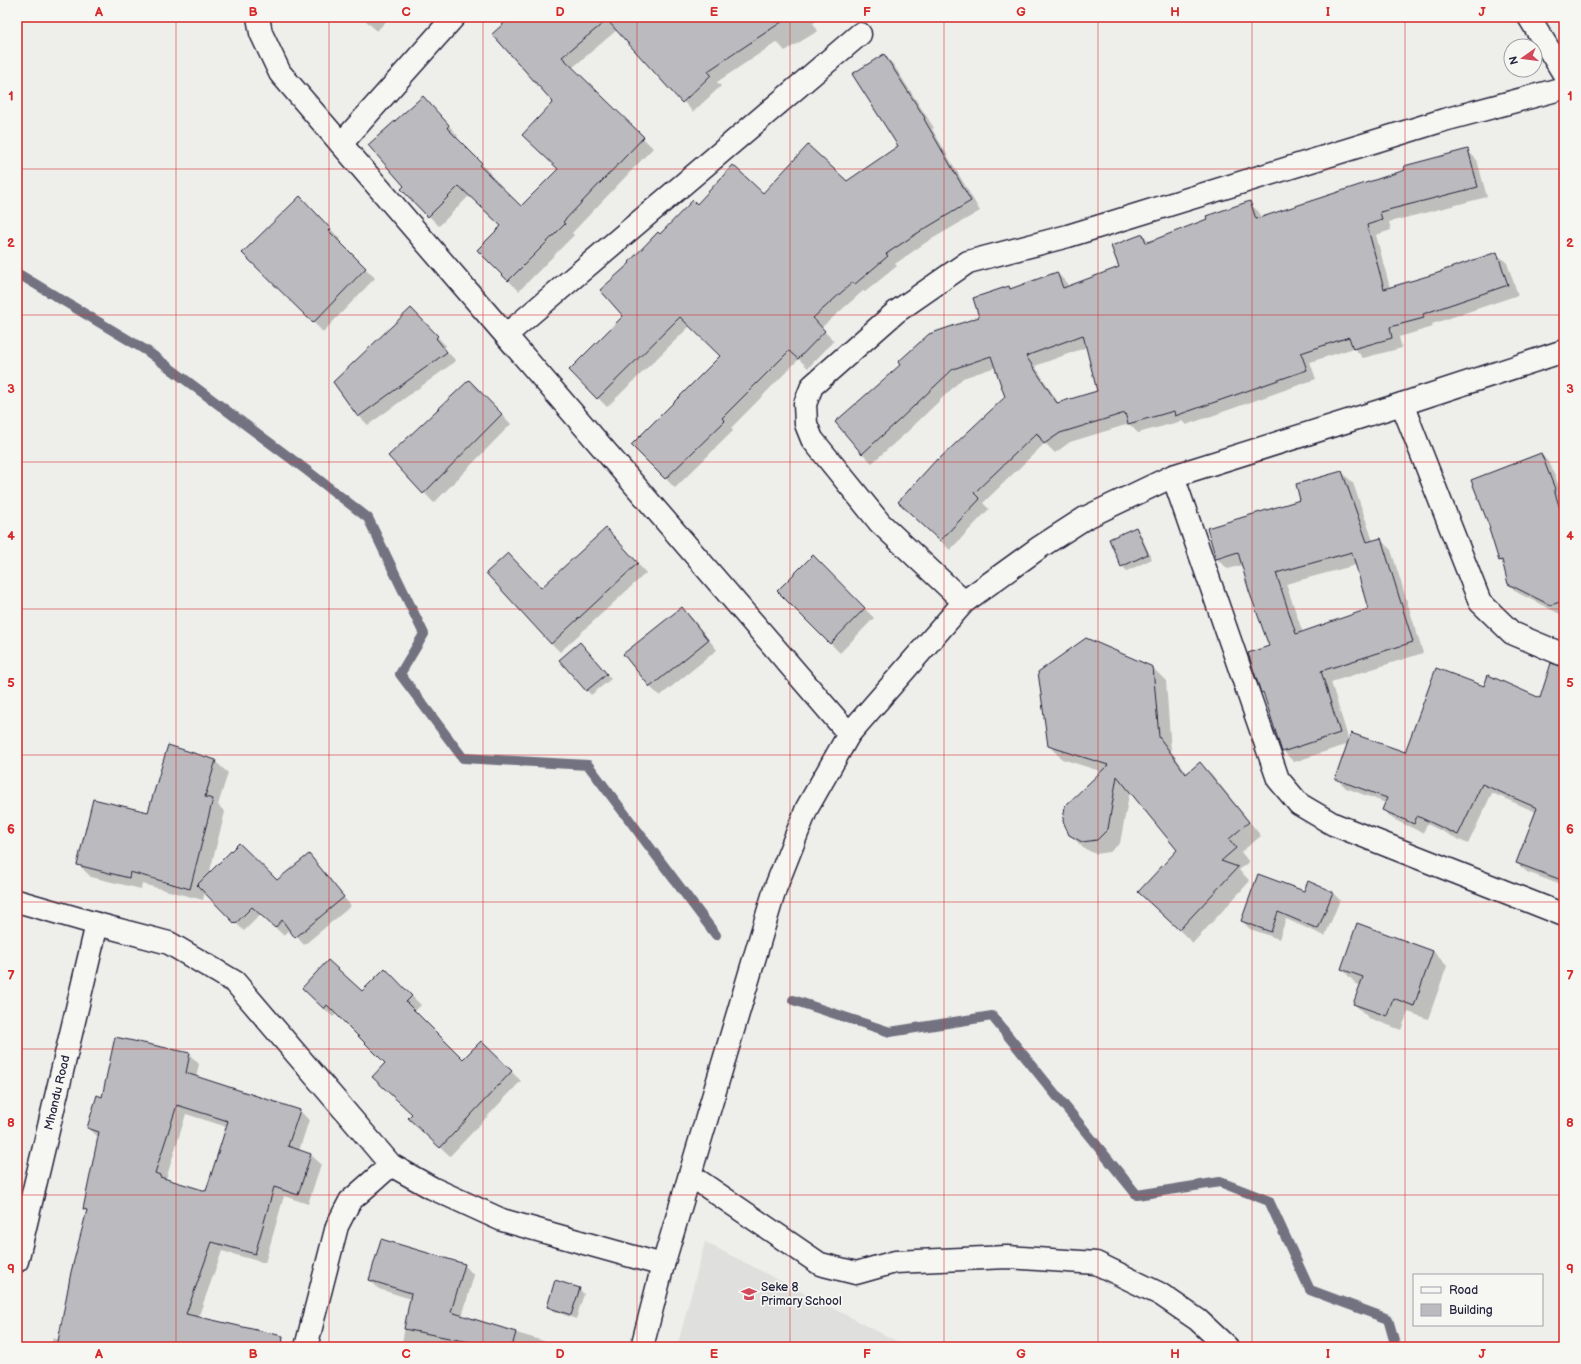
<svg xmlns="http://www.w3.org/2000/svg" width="1581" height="1364" viewBox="0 0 1581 1364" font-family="'Balsamiq Sans',sans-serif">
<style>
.built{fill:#dfdfde}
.shadow{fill:#0003;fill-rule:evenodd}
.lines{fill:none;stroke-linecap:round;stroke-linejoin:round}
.stream{stroke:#727281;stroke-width:10}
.building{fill:#bbbbbf;stroke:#22223b;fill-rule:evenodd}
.minor-casing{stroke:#22223b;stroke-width:25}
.minor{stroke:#f6f6f2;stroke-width:22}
.grid{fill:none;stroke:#d62828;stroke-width:1;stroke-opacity:0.55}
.labels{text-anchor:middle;stroke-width:3.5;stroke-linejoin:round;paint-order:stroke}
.street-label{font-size:12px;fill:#22223b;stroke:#f6f6f2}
.poi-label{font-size:12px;fill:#22223b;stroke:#f6f6f2;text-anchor:start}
.neatline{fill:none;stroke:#d62828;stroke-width:1.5}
.grid-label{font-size:13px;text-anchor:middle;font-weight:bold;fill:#d62828}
</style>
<rect width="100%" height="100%" fill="#eeeeeb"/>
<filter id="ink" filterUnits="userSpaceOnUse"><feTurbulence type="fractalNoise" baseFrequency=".025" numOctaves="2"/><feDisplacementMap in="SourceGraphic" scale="8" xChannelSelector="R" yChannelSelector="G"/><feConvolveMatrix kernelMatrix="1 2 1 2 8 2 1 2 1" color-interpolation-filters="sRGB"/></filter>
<g filter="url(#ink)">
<polygon class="built" points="705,1242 908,1347 677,1347"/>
<g class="shadow">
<polygon points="362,17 390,17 377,31"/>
<polygon points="513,17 823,17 813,23 818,31 785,51 777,42 717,82 721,86 693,112 617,30 572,68 653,148 572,233 574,235 519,291 478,250 502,227 469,196 439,226 402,189 406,186 433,107 458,136 456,138 491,174 489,176 521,207 559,169 555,102"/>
<polygon points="884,55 893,64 934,128 932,129 980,211 925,243 895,264 897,266 865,292 863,291 821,328 834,341 808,368 799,359 731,428 733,431 675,488 632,445 721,356 690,326 607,407 570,370 625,316 660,235 697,205 847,182 899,146"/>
<path d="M1467,150l10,10 10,37 -98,25 2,8 -15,5 14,53 52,-15 55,-19 10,9 11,32 -86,29 1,3 -34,10 3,11 -39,10 -9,-10 -44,14 6,17 -130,46 -4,-4 -44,12 -9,-9 -59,18 -15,11 -10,-10 -62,60 6,6 -39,41 -41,-39 29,-50 68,-64 -10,-30 -33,11 -57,55 -34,30 -10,-10 119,-136 28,-30 3,3 45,-17 10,10 1,4 52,-19 23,-33 7,7 99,-39 10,9 2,7zM1087,347l11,44 -39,13 -24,-38z"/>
<polygon points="310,207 340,239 338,241 375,278 323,332 244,253"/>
<polygon points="420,318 446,346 444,348 456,361 368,425 359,416"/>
<polygon points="469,381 511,424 434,503 389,456"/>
<polygon points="1541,454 1550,464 1564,498 1564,613 1560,614 1518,593 1508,584 1504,564 1500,560"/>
<path d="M1342,472l11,11 20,58 7,-2 11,11 32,103 -92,29 18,59 56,13 79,-67 57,13 23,-10v196l-37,-14 -10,-9 19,-51 -44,-19 -24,51 -41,-20 -4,9 -30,-14 -10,-9 3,-7 -40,-15 -10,-10 12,-34 -54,18 -11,-11 -17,-55 -4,-4 8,-46 -27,-81 -15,4 -11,-10zM1356,565l13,44 -66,24 -17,-49z"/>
<polygon points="1136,528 1140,533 1152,559 1127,571 1122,566"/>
<polygon points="615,538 646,573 560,652 551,643 541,589"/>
<polygon points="813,557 874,618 840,653 778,591"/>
<polygon points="682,609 692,618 717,650 660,696 650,687"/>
<polygon points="585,648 611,679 591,695 561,660"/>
<polygon points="1153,668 1166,681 1171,751 1188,774 1200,763 1213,776 1261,836 1241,852 1249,862 1239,870 1250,881 1193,943 1152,905 1179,850 1130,790 1120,843 1110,852 1096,854 1083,848 1070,834 1103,772 1062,759 1049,746"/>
<polygon points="215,761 228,773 218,805 225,812 209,875 277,882 309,856 351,906 304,945 290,929 284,936 261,914 244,931 205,892 203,900 142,884 141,889 91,877 79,865 149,814"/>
<polygon points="1304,892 1333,893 1340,900 1325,936 1286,919 1279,939 1250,929 1242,921"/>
<polygon points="1358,924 1433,951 1447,966 1428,1019 1408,1012 1401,1030 1369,1018 1354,1004 1361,985 1356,984 1342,969"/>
<polygon points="385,970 421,1005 414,1012 464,1060 481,1042 521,1081 450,1156 419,1127 387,1063 337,1013 333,1017 312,997 362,993"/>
<path d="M189,1054l10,10 -3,14 103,32 10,10 -10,31 12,4 10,9 -13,40 -24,-8 -19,67 -43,-12 -24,67 46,29h-194l3,-9 6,2 28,-128 -3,-3 15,-71 -11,-11 15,-29zM186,1114l41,13 -20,65 -41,-13z"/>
<polygon points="464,1265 474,1275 462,1317 557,1345 559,1347 401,1347 411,1299 379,1289 370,1280"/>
<polygon points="579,1289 584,1294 576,1319 553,1311 548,1307"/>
</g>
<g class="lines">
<g class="stream">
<polyline points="17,273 147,351 305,469 368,518 424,634 400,674 463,758 588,765 716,935"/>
<polyline points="793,1000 890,1032 992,1016 1137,1195 1220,1182 1269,1201 1310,1290 1388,1319 1396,1347"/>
</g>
</g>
<g class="building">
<polygon points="511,17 789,17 708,71 711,75 682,103 607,20 562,57 644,137 563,222 565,224 508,281 477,250 501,226 459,186 428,217 401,189 404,186 368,145 423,96 449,125 447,128 482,163 480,166 521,206 558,169 522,135 553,102 492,34"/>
<polygon points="884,54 925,118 924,119 971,201 916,234 886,254 888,256 855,284 853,282 813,318 825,331 798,359 789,351 722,418 725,421 665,479 631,445 720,356 680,317 597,399 569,370 623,316 600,290 630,263 629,262 658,232 660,234 693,200 697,204 733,165 763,193 808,145 847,181 898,146 852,74"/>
<path d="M1468,149l10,38 -98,25 2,8 -15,5 17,64 57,-17v-1l56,-19 11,33 -85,29 1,4 -34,9 2,11 -39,11 -4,-12 -48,16 6,17 -132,46 -1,-5 -46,13 -3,-11 -65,20 -16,11 -7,-11 -63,60 6,6 -40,42 -42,-39 39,-43 1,1 67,-63 -14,-41 -38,13 -57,54 -34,31 -27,-32 65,-57 -2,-3 31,-28 50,-17 -6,-19 36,-12 1,3 47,-17 6,16 56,-21 -8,-21 32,-12 3,9 61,-24 -1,-3 44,-15 6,18 149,-49 -1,-4zM1083,335l14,56 -40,12 -31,-47z"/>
<polygon points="300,196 331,229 329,231 366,268 313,323 242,253"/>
<polygon points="411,308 438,336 436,338 447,352 358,417 333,382"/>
<polygon points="469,380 502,414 423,494 388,456"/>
<polygon points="1541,453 1555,489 1554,490 1564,521 1564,601 1550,605 1508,584 1502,560 1499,561 1489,529 1490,528 1471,480"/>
<path d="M1342,471l25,71 14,-4 32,104 -92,29 19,62 -58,19 -19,-60 -2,1 -13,-40 21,-7 -20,-55 -11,-39 -22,7 -9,-31 93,-28 -4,-16zM1352,552l16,57 -72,25 -20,-61z"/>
<polygon points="1136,527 1148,554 1121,567 1109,539"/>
<polygon points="606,528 638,563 551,644 486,573 508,553 541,588"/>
<polygon points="813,555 865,608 830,644 777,591"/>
<polygon points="682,607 708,640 650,687 623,654"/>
<polygon points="1086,638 1153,667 1159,737 1186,774 1200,762 1249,822 1229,839 1236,848 1221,861 1238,867 1179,930 1138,892 1177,850 1117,776 1108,829 1097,840 1082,842 1069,835 1063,821 1065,806 1108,765 1048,746 1038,672"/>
<polygon points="580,642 607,674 586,691 559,660"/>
<polygon points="1551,663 1564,667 1564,881 1516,863 1537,808 1482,784 1458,835 1417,816 1414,824 1382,810 1387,798 1335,779 1351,733 1405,752 1436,668 1484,686 1488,675 1540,698"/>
<polygon points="168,745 216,760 205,797 213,799 190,889 130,872 129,878 77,865 93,799 148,812"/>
<polygon points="239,843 277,880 309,854 344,897 295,938 282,920 275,928 252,907 235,924 197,885"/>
<polygon points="1258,874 1304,891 1308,881 1333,892 1318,929 1278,912 1271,932 1241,921"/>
<polygon points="1357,923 1433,951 1414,1006 1393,998 1387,1016 1353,1004 1363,977 1341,969"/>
<polygon points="328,960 362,991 385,968 412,996 406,1002 463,1059 481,1041 512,1071 440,1148 408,1118 412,1114 372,1077 385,1063 327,1005 324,1009 302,988"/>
<path d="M115,1037l75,16 -4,20 114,37 -12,36 23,8 -13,41 -24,-8 -19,67 -43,-12 -26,72 97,22 -1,11h-225l14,-75 16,-62 -4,-1 16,-77 -12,-4 10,-33 5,2zM177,1105l51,16 -22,70 -46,-14v-2l-5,-2z"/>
<polygon points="381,1239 465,1264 451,1312 516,1332 512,1347 494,1347 404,1329 411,1293 369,1280"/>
<polygon points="555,1280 580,1288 571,1315 547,1307"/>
</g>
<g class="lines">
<defs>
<g id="minor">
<polyline points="258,17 261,33 280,73 849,734"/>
<polyline points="1529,17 1564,74"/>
<polyline points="341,144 454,17"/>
<polyline points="506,335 860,34"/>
<polyline points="1402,404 1480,602 1512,633 1564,655"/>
<polyline points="1173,476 1278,779 1299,804 1333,824 1564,915"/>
<polyline points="964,602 880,523 812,439 806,424 805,404 812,386 896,312 968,262 1068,236 1444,120 1564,88"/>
<polyline points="17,901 97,924 169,943 235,982 391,1165 432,1188 502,1220 663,1265"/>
<polyline points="690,1175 820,1264 856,1273 895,1262 1007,1257 1096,1263 1160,1294 1198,1320 1227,1347"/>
<path id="s1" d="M17,1261l80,-337"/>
<polyline points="306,1347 337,1226 350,1201 391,1165"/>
<polyline points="642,1347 663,1265 775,889 807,808 849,734 964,602 1040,547 1085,518 1173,476 1402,404 1564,351"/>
</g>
</defs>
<use href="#minor" class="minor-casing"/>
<use href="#minor" class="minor"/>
</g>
</g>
<path class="grid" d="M176,17v1330M329,17v1330M483,17v1330M637,17v1330M790,17v1330M944,17v1330M1098,17v1330M1252,17v1330M1405,17v1330M17,169h1547M17,315h1547M17,462h1547M17,609h1547M17,755h1547M17,902h1547M17,1049h1547M17,1195h1547"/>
<defs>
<symbol id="school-bare" viewBox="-9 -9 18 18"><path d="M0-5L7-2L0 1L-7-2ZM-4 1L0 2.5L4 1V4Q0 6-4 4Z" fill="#d1495b" stroke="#f6f6f2" stroke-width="2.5" paint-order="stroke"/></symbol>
</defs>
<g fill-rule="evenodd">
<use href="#school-bare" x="738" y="1283" width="22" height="22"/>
</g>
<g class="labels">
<g class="street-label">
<text dy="4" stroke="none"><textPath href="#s1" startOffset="173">Mhandu Road</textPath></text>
</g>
<g class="poi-label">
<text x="761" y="1291">Seke 8<tspan x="761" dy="14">Primary School</tspan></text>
</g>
</g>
<rect width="1581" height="1364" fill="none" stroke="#f6f6f2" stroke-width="44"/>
<rect x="1413" y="1274" width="130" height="52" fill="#f6f6f2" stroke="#a1a1a9"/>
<rect x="1421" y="1287" width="20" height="6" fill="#f6f6f2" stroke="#a1a1a9"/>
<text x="1449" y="1294" font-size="12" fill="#22223b">Road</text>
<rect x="1421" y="1304" width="20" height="12" fill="#bbbbbf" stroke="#a1a1a9"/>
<text x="1449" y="1314" font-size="12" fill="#22223b">Building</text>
<g transform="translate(1523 58) rotate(256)"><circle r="19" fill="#f6f6f2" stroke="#a1a1a9"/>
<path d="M0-3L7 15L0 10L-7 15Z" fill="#d1495b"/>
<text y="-6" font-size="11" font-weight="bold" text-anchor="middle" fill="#22223b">N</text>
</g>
<rect x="22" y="22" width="1537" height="1320" class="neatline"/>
<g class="grid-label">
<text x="99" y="16">A</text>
<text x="253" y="16">B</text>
<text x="406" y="16">C</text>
<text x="560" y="16">D</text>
<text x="714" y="16">E</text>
<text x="867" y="16">F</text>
<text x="1021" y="16">G</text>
<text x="1175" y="16">H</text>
<text x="1328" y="16">I</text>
<text x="1482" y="16">J</text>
<text x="11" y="100">1</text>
<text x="1570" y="100">1</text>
<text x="11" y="247">2</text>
<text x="1570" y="247">2</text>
<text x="11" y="393">3</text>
<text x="1570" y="393">3</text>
<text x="11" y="540">4</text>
<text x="1570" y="540">4</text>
<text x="11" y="687">5</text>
<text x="1570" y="687">5</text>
<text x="11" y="833">6</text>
<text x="1570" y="833">6</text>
<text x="11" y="980">7</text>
<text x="1570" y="980">7</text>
<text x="11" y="1127">8</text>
<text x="1570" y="1127">8</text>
<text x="11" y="1273">9</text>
<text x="1570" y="1273">9</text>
<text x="99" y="1358">A</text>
<text x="253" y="1358">B</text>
<text x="406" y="1358">C</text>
<text x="560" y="1358">D</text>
<text x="714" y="1358">E</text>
<text x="867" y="1358">F</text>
<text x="1021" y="1358">G</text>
<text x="1175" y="1358">H</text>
<text x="1328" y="1358">I</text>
<text x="1482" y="1358">J</text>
</g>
</svg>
